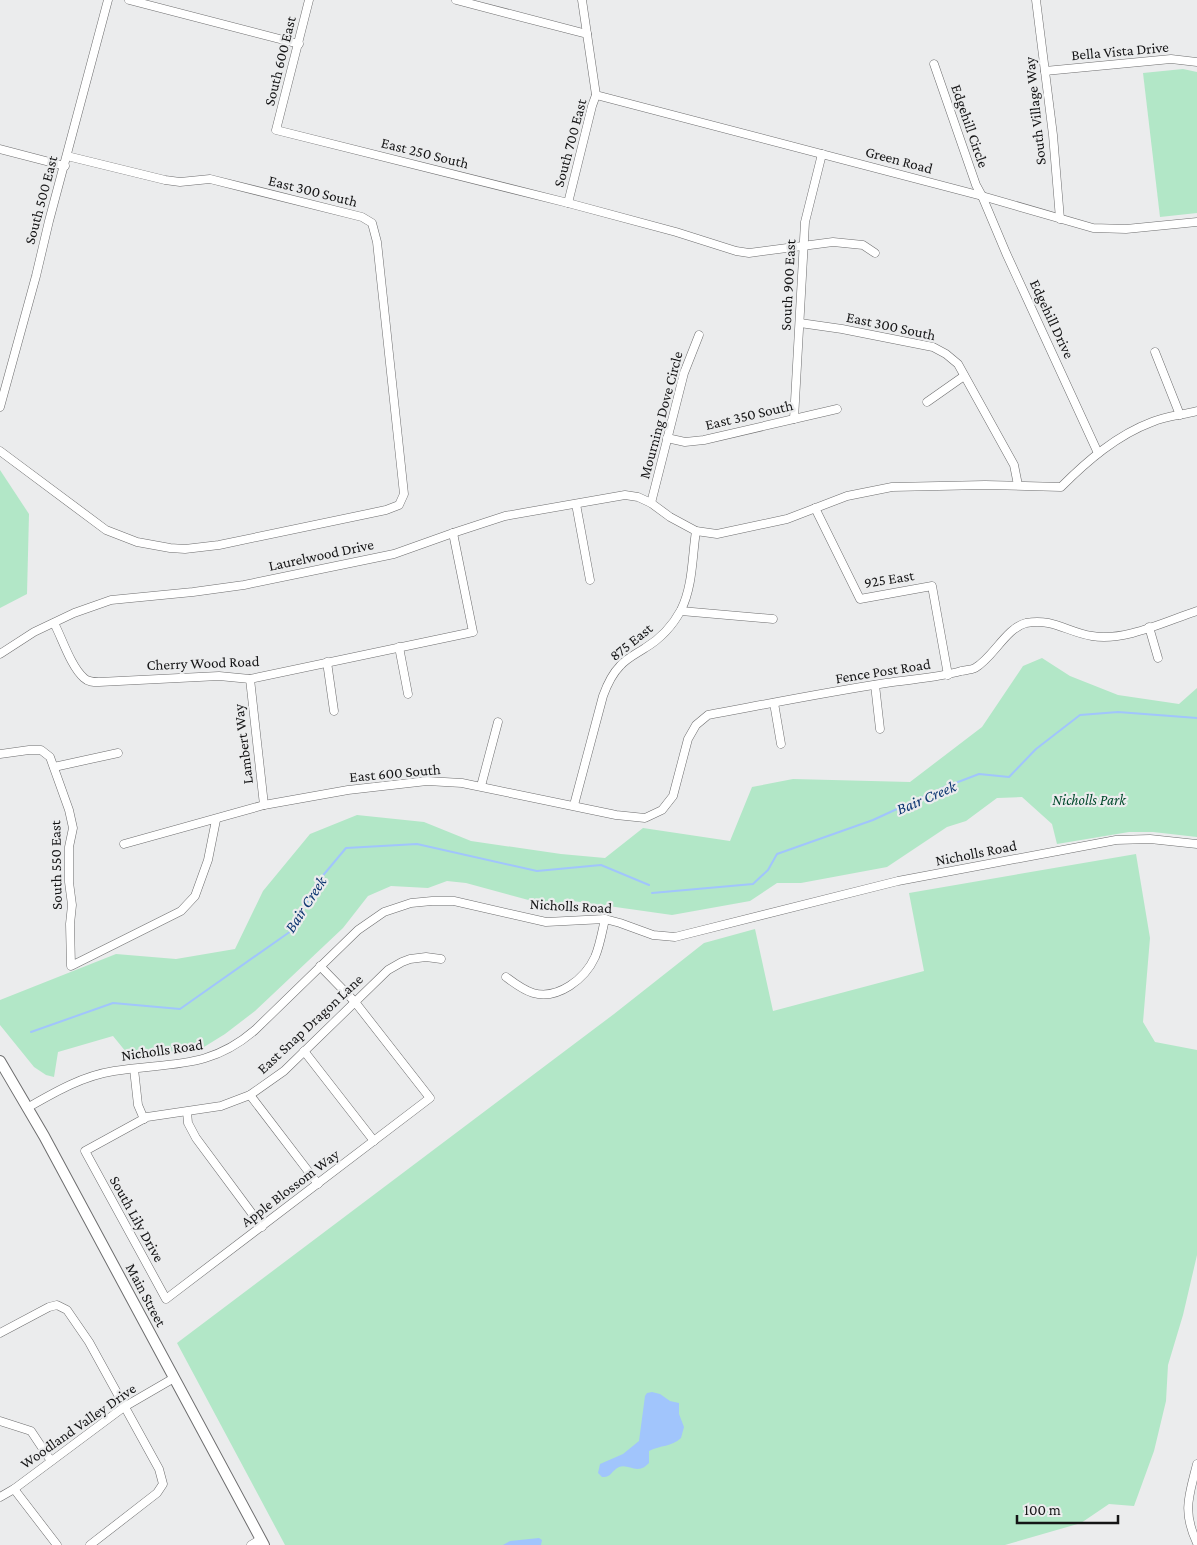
<svg xmlns="http://www.w3.org/2000/svg" width="1197" height="1545" viewBox="0 0 1197 1545" font-family="'Crimson Pro',serif">
<style>
.green{fill:#b2e7c7}
.water{fill:#a1c5fc}
.lines{fill:none;stroke-linecap:round;stroke-linejoin:round}
.stream{stroke:#a1c5fc;stroke-width:2}
.minor-casing{stroke:#6d6d6e;stroke-width:9}
.major-casing{stroke:#6d6d6e;stroke-width:12}
.minor{stroke:#fff;stroke-width:8}
.major{stroke:#fff;stroke-width:10}
.labels{text-anchor:middle;stroke-width:4.5;stroke-linejoin:round;paint-order:stroke}
.street-label{font-size:15px;fill:#151516;stroke:#ebeced}
.park-label{font-size:15px;font-style:italic;fill:#00492b;stroke:#ebeced}
.water-label{font-size:16px;font-style:italic;fill:#0d3671;stroke:#ebeced}
</style>
<rect width="100%" height="100%" fill="#ebeced"/>
<g class="green">
<polygon points="1183,69 1197,72 1197,213 1160,217 1143,73"/>
<polygon points="0,470 29,514 27,594 0,608"/>
<polygon points="1042,658 1070,676 1118,695 1179,704 1197,688 1197,837 1153,832 1129,832 1057,844 1052,824 1022,797 997,798 966,821 947,827 887,867 801,883 777,883 750,901 672,915 573,901 547,905 466,883 447,881 428,888 391,886 368,896 343,928 255,1011 225,1034 204,1047 131,1058 113,1036 58,1052 54,1077 46,1075 34,1067 0,1025 0,1000 116,954 176,959 235,949 263,891 310,834 357,815 424,822 471,841 561,854 605,858 643,828 730,841 752,787 793,779 910,782 982,727 1023,666"/>
<polygon points="1136,854 1150,938 1143,1022 1155,1042 1197,1050 1197,1255 1183,1315 1168,1365 1166,1401 1154,1451 1134,1506 1109,1504 1081,1523 1005,1545 285,1545 177,1343 614,1014 704,943 755,929 773,1011 924,971 909,893"/>
</g>
<g class="water">
<path d="M652,1392l8,2 10,7 9,2v11l5,13 -3,11c-10,9 -20,7 -32,13v12c-12,13 -20,0 -30,4 -8,4 -8,11 -17,10l-4,-4 2,-9 23,-10 16,-13 6,-45 2,-3z"/>
<polygon points="539,1538 542,1540 541,1545 503,1545 510,1541"/>
</g>
<g class="lines">
<g class="stream">
<polyline points="652,893 753,884 768,870 777,854 873,820 945,787 979,774 1009,777 1036,749 1080,715 1118,712 1197,718"/>
<polyline points="31,1032 113,1003 180,1009 291,931 320,879 346,848 417,844 537,871 601,865 649,885"/>
</g>
<defs>
<g id="minor">
<polyline points="129,0 299,44"/>
<polyline points="309,0 276,130 568,203 676,232 736,251 749,253 833,242 863,245 875,253"/>
<polyline points="456,0 587,34"/>
<polyline points="1036,0 1053,135 1060,219"/>
<polyline points="934,64 976,185 982,196 1006,253 1098,453"/>
<polyline points="1045,71 1171,59 1197,62"/>
<polyline points="596,95 982,196 1093,228 1126,229 1197,222"/>
<polyline points="0,149 65,166"/>
<polyline points="568,203 592,106 596,95 582,0"/>
<polyline points="800,323 842,329 933,347 946,354 958,364 1014,465 1018,485"/>
<polyline points="1155,352 1180,415"/>
<polyline points="927,402 964,376"/>
<polyline points="0,407 36,276 49,221 108,0"/>
<polyline points="794,419 805,222 822,154"/>
<polyline points="667,438 685,442 704,440 837,409"/>
<polyline points="0,451 106,530 137,542 170,548 185,549 219,545 386,510 399,505 404,494 377,242 372,223 362,217 210,179 180,182 165,180 67,156"/>
<polyline points="651,503 684,373 699,335"/>
<polyline points="576,504 590,580"/>
<polyline points="815,508 860,599 932,586 948,675"/>
<polyline points="681,611 773,619"/>
<path d="M54,623c8,15 17,44 30,55 4,4 9,4 15,4l120,-6 31,3 223,-47 -20,-99"/>
<polyline points="1149,627 1158,658"/>
<polyline points="399,647 408,694"/>
<path d="M0,654l34,-22 40,-19 37,-13 82,-8 51,-7 150,-31 59,-21 52,-17 120,-21 13,2 13,6 19,14 26,14 21,3 70,-15 60,-23 45,-9 93,-2 76,2c26,-26 56,-52 91,-65 14,-6 30,-7 45,-11"/>
<polyline points="327,662 334,711"/>
<polyline points="250,679 264,805"/>
<polyline points="875,685 880,729"/>
<polyline points="774,703 781,744"/>
<polyline points="0,754 29,750 41,750 50,757 69,810 73,828 69,847 69,882 72,905 70,924 71,966 181,911 195,896 208,860 216,820"/>
<polyline points="54,767 118,753"/>
<polyline points="481,786 498,722"/>
<path d="M574,805l29,-109c4,-11 9,-22 17,-30 7,-8 16,-12 25,-18 15,-9 28,-23 36,-38 12,-24 11,-53 15,-79"/>
<path d="M124,844l140,-39 84,-15 79,-9 35,2 154,32 29,3 17,-8 11,-14 15,-57 8,-14 12,-10c59,-11 119,-23 178,-32 25,-4 51,-5 75,-12 4,-1 10,-1 14,-3 18,-10 31,-40 51,-45 27,-5 41,9 66,13 32,6 74,-15 105,-25"/>
<polyline points="320,966 355,1002 430,1098 166,1299 85,1151 147,1117 221,1106 250,1095 284,1071 388,970 402,962 410,959 426,957 441,959"/>
<path d="M506,977c8,6 17,13 27,16 25,7 52,-14 62,-36 5,-12 7,-25 10,-38"/>
<polyline points="304,1051 374,1141"/>
<polyline points="134,1069 138,1105 144,1119"/>
<polyline points="250,1095 318,1184"/>
<path d="M27,1108c28,-16 55,-32 87,-37 56,-9 95,-1 141,-41l103,-100 26,-18 27,-9 21,-2h22l92,21 59,-3 15,4 33,12 22,2 223,-56 218,-41 34,-1 47,5"/>
<polyline points="187,1112 188,1123 196,1138 262,1227"/>
<polyline points="0,1333 49,1307 57,1305 67,1310 89,1342 159,1469 163,1484 157,1493 90,1545"/>
<polyline points="0,1421 31,1431 51,1461"/>
<path d="M1197,1464c-8,32 -15,47 0,79"/>
<polyline points="14,1489 57,1545"/>
<polyline points="0,1497 14,1489 124,1407 174,1378"/>
<polyline points="251,1545 261,1539"/>
</g>
<polyline id="major" points="0,1061 44,1136 264,1545"/>
</defs>
<use href="#minor" class="minor-casing"/>
<use href="#major" class="major-casing"/>
<use href="#minor" class="minor"/>
<use href="#major" class="major"/>
</g>
<g class="labels">
<g class="street-label">
<text transform="translate(1120 51) rotate(-5)" y="5">Bella Vista Drive</text>
<text transform="translate(280 61) rotate(-76)" y="5">South 600 East</text>
<text transform="translate(1035 111) rotate(-96)" y="5">South Village Way</text>
<text transform="translate(970 126) rotate(71)" y="5">Edgehill Circle</text>
<text transform="translate(570 143) rotate(-75)" y="5">South 700 East</text>
<text transform="translate(425 153) rotate(14)" y="5">East 250 South</text>
<text transform="translate(899 160) rotate(15)" y="5">Green Road</text>
<text transform="translate(313 191) rotate(14)" y="5">East 300 South</text>
<text transform="translate(41 200) rotate(-75)" y="5">South 500 East</text>
<text transform="translate(788 285) rotate(-87)" y="5">South 900 East</text>
<text transform="translate(1052 319) rotate(65)" y="5">Edgehill Drive</text>
<text transform="translate(891 326) rotate(12)" y="5">East 300 South</text>
<text transform="translate(661 415) rotate(-75)" y="5">Mourning Dove Circle</text>
<text transform="translate(749 415) rotate(-13)" y="5">East 350 South</text>
<text transform="translate(321 555) rotate(-12)" y="5">Laurelwood Drive</text>
<text transform="translate(889 579) rotate(-9)" y="5">925 East</text>
<text transform="translate(631 642) rotate(-39)" y="5">875 East</text>
<text transform="translate(203 663) rotate(-2)" y="5">Cherry Wood Road</text>
<text transform="translate(883 671) rotate(-9)" y="5">Fence Post Road</text>
<text transform="translate(243 744) rotate(-97)" y="5">Lambert Way</text>
<text transform="translate(395 773) rotate(-5)" y="5">East 600 South</text>
<text transform="translate(976 853) rotate(-11)" y="5">Nicholls Road</text>
<text transform="translate(56 865) rotate(-91)" y="5">South 550 East</text>
<text transform="translate(571 906) rotate(3)" y="5">Nicholls Road</text>
<text transform="translate(310 1024) rotate(-43)" y="5">East Snap Dragon Lane</text>
<text transform="translate(162 1050) rotate(-8)" y="5">Nicholls Road</text>
<text transform="translate(290 1188) rotate(-37)" y="5">Apple Blossom Way</text>
<text transform="translate(137 1219) rotate(61)" y="5">South Lily Drive</text>
<text transform="translate(146 1295) rotate(62)" y="5">Main Street</text>
<text transform="translate(78 1426) rotate(-35)" y="5">Woodland Valley Drive</text>
</g>
<g class="park-label">
<text x="1089" y="805">Nicholls Park</text>
</g>
<g class="water-label">
<text transform="translate(926 797) rotate(-23)" y="6">Bair Creek</text>
<text transform="translate(305 904) rotate(-57)" y="6">Bair Creek</text>
</g>
</g>
<path d="M1017 1515v8h101v-8" fill="none" stroke="#151516" stroke-width="2.5"/>
<text x="1024" y="1515" font-size="15" fill="#151516" stroke="#ebeced" stroke-width="4" paint-order="stroke">100 m</text>
</svg>
